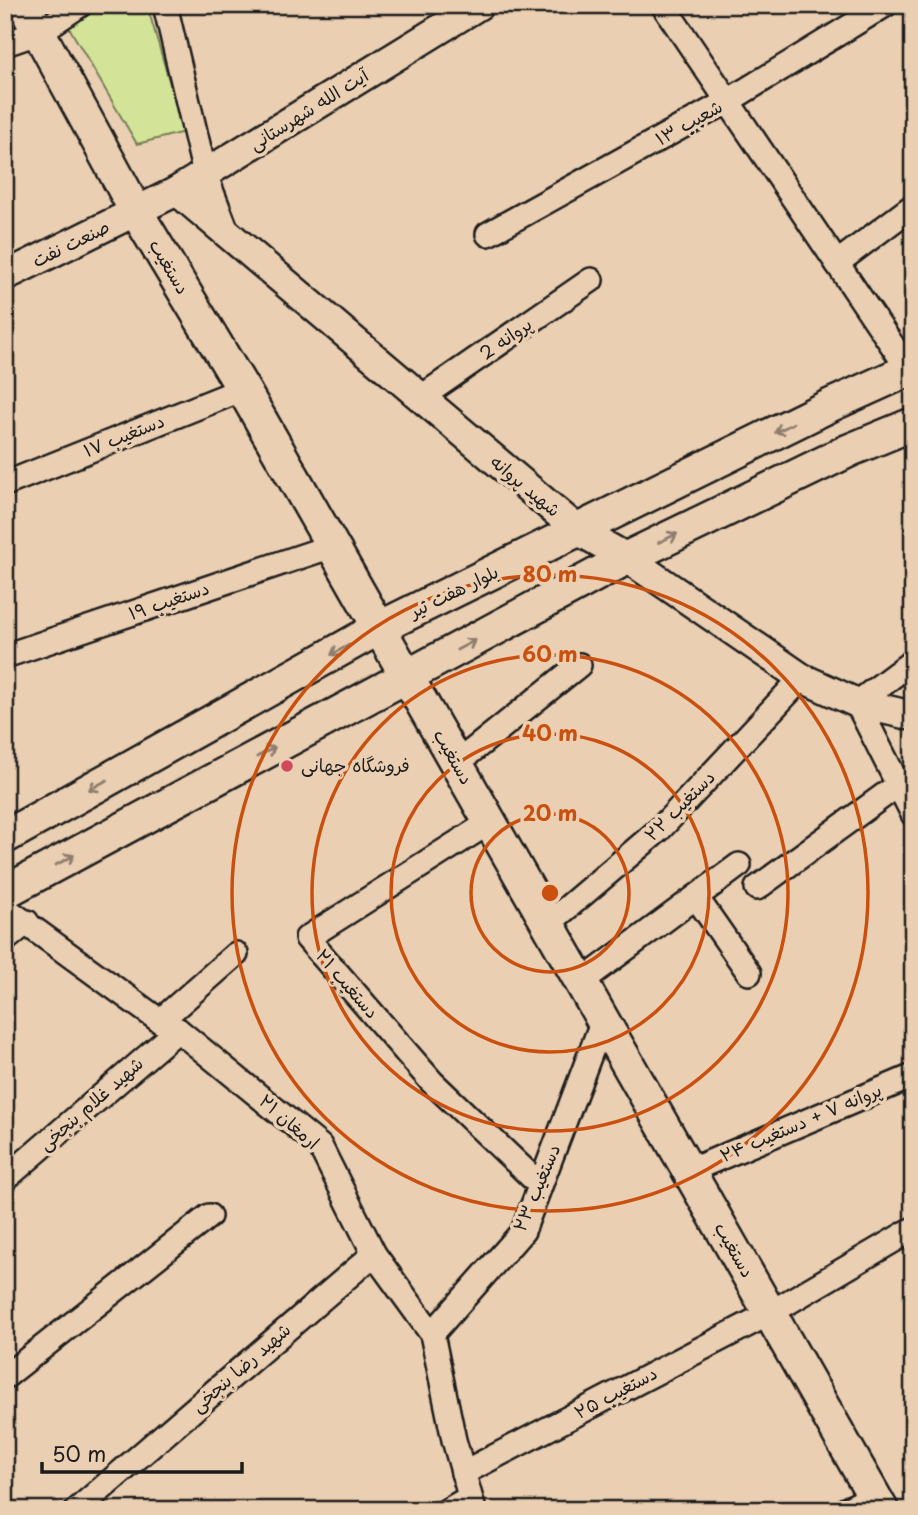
<svg xmlns="http://www.w3.org/2000/svg" width="918" height="1515" viewBox="0 0 918 1515" font-family="'Playpen Sans','Playpen Sans Arabic',sans-serif">
<style>
.green{fill:#d3e397;stroke:#78805a;stroke-width:2}
.lines{fill:none;stroke-linecap:round;stroke-linejoin:round}
.minor-casing{stroke:#1c1c1c;stroke-width:28}
.tertiary-casing{stroke:#1c1c1c;stroke-width:33}
.secondary-casing{stroke:#1c1c1c;stroke-width:37}
.minor{stroke:#ebcfb2;stroke-width:23}
.tertiary{stroke:#ebcfb2;stroke-width:28}
.secondary{stroke:#ebcfb2;stroke-width:32}
.oneway{stroke:#8e7e6e}
.ring{fill:none;stroke:#c9500e;stroke-width:3.5}
.poi-dot{fill:#d1495b;stroke:#ebcfb2;stroke-width:2.5}
.labels{text-anchor:middle;stroke-width:7;stroke-linejoin:round;paint-order:stroke}
.street-label{font-size:18px;fill:#1c1c1c;stroke:#ebcfb2}
.poi-label{font-size:18px;fill:#1c1c1c;stroke:#ebcfb2;text-anchor:start}
.centre{fill:#c9500e;stroke:#ebcfb2;stroke-width:3.5}
.ring-label{font-size:21px;text-anchor:middle;font-weight:bold;fill:#c9500e;stroke:#ebcfb2;stroke-width:7;stroke-linejoin:round;paint-order:stroke}
</style>
<rect width="100%" height="100%" fill="#ebcfb2"/>
<filter id="ink" filterUnits="userSpaceOnUse"><feTurbulence type="fractalNoise" baseFrequency=".0143" numOctaves="2"/><feDisplacementMap in="SourceGraphic" scale="14" xChannelSelector="R" yChannelSelector="G"/><feConvolveMatrix kernelMatrix="1 2 1 2 8 2 1 2 1" color-interpolation-filters="sRGB"/></filter>
<g filter="url(#ink)">
<polygon class="green" points="56,5 147,5 184,132 137,144"/>
<g class="lines">
<defs>
<g id="minor">
<polyline points="165,5 205,174 228,234"/>
<polyline points="663,5 909,370"/>
<polyline points="5,44 40,32 80,5"/>
<polyline points="488,234 728,101 885,5"/>
<polyline points="837,263 913,206"/>
<polyline points="420,398 591,280"/>
<polyline points="5,484 243,389"/>
<polyline points="5,656 332,546"/>
<polyline points="913,661 857,703 913,814"/>
<polyline points="457,763 579,665"/>
<polyline points="490,822 307,938 432,1082 540,1185"/>
<polyline points="757,888 898,785"/>
<polyline points="696,897 749,973"/>
<polyline points="5,908 160,1021 178,1030 320,1146 374,1254 432,1334 454,1440 474,1510"/>
<polyline points="548,924 660,829 802,678"/>
<polyline points="5,940 27,922"/>
<polyline points="581,982 739,865"/>
<polyline points="160,1021 236,954"/>
<polyline points="689,1171 913,1076"/>
<polyline points="5,1179 178,1030"/>
<polyline points="432,1334 523,1231 603,1020"/>
<polyline points="5,1377 209,1216"/>
<polyline points="463,1473 770,1313 913,1229"/>
<polyline points="77,1510 374,1254"/>
<polyline points="448,1510 469,1498"/>
<polyline points="845,1510 874,1496"/>
</g>
<g id="tertiary">
<polyline points="177,191 579,531 627,558 802,678 857,703 913,716"/>
<polyline points="5,276 177,191 479,5"/>
</g>
<g id="secondary">
<polyline points="24,5 137,213 243,389 882,1510"/>
<polyline points="5,837 379,628 831,405 913,368"/>
<polyline points="5,892 627,558 850,450 913,424"/>
</g>
</defs>
<use href="#minor" class="minor-casing"/>
<use href="#tertiary" class="tertiary-casing"/>
<use href="#secondary" class="secondary-casing"/>
<use href="#minor" class="minor"/>
<use href="#tertiary" class="tertiary"/>
<use href="#secondary" class="secondary"/>
</g>
<defs><path id="oneway-shaft" d="M-6 0H5M1.5-3L5.5 0L1.5 3" fill="none" stroke-width="1.6" stroke-linecap="round" stroke-linejoin="round" transform="scale(1.75)"/></defs>
<g class="oneway">
<use href="#oneway-shaft" transform="translate(784 428) rotate(153)"/>
<use href="#oneway-shaft" transform="translate(668 538) rotate(-26)"/>
<use href="#oneway-shaft" transform="translate(466 645) rotate(-28)"/>
<use href="#oneway-shaft" transform="translate(340 650) rotate(151)"/>
<use href="#oneway-shaft" transform="translate(266 752) rotate(-28)"/>
<use href="#oneway-shaft" transform="translate(98 785) rotate(151)"/>
<use href="#oneway-shaft" transform="translate(65 860) rotate(-28)"/>
</g>
</g>
<g class="ring">
<circle cx="550" cy="893" r="79"/>
<circle cx="550" cy="893" r="159"/>
<circle cx="550" cy="893" r="238"/>
<circle cx="550" cy="893" r="318"/>
</g>
<circle class="poi-dot" cx="287" cy="766" r="7"/>
<g class="labels">
<g class="street-label">
<text transform="translate(309 110) rotate(-32)" y="6">آیت الله شهرستانی</text>
<text transform="translate(689 123) rotate(-29)" y="6">شعیب ۱۳</text>
<text transform="translate(71 244) rotate(-26)" y="6">صنعت نفت</text>
<text transform="translate(169 267) rotate(59)" y="6">دستغیب</text>
<text transform="translate(506 339) rotate(-35)" y="6">پروانه 2</text>
<text transform="translate(124 436) rotate(-22)" y="6">دستغیب ۱۷</text>
<text transform="translate(525 486) rotate(40)" y="6">شهید پروانه</text>
<text transform="translate(454 592) rotate(-26)" y="6">بلوار هفت تیر</text>
<text transform="translate(169 601) rotate(-19)" y="6">دستغیب ۱۹</text>
<text transform="translate(453 757) rotate(60)" y="6">دستغیب</text>
<text transform="translate(680 806) rotate(-45)" y="6">دستغیب ۲۲</text>
<text transform="translate(347 984) rotate(49)" y="6">دستغیب ۲۱</text>
<text transform="translate(91 1104) rotate(-41)" y="6">شهید غلام بنجخی</text>
<text transform="translate(289 1122) rotate(41)" y="6">ارمغان ۲۱</text>
<text transform="translate(801 1123) rotate(-23)" y="6">پروانه ۷ + دستغیب ۲۴</text>
<text transform="translate(537 1188) rotate(-67)" y="6">دستغیب ۲۳</text>
<text transform="translate(734 1250) rotate(60)" y="6">دستغیب</text>
<text transform="translate(241 1368) rotate(-41)" y="6">شهید رضا بنجخی</text>
<text transform="translate(616 1393) rotate(-28)" y="6">دستغیب ۲۵</text>
</g>
<g class="poi-label">
<text x="301" y="772">فروشگاه جهانی</text>
</g>
</g>
<circle cx="550" cy="893" r="10" class="centre"/>
<g class="ring-label">
<text x="550" y="582">80 m</text>
<text x="550" y="662">60 m</text>
<text x="550" y="741">40 m</text>
<text x="550" y="821">20 m</text>
</g>
<rect width="918" height="1515" fill="none" stroke="#ebcfb2" stroke-width="28"/>
<rect x="14" y="14" width="890" height="1487" fill="none" stroke="#1c1c1c" stroke-width="2.5" filter="url(#ink)"/>
<path d="M42 1462v10h200v-10" fill="none" stroke="#1c1c1c" stroke-width="3.5"/>
<text x="52" y="1462" font-size="21" fill="#1c1c1c" stroke="#ebcfb2" stroke-width="5" paint-order="stroke">50 m</text>
</svg>
